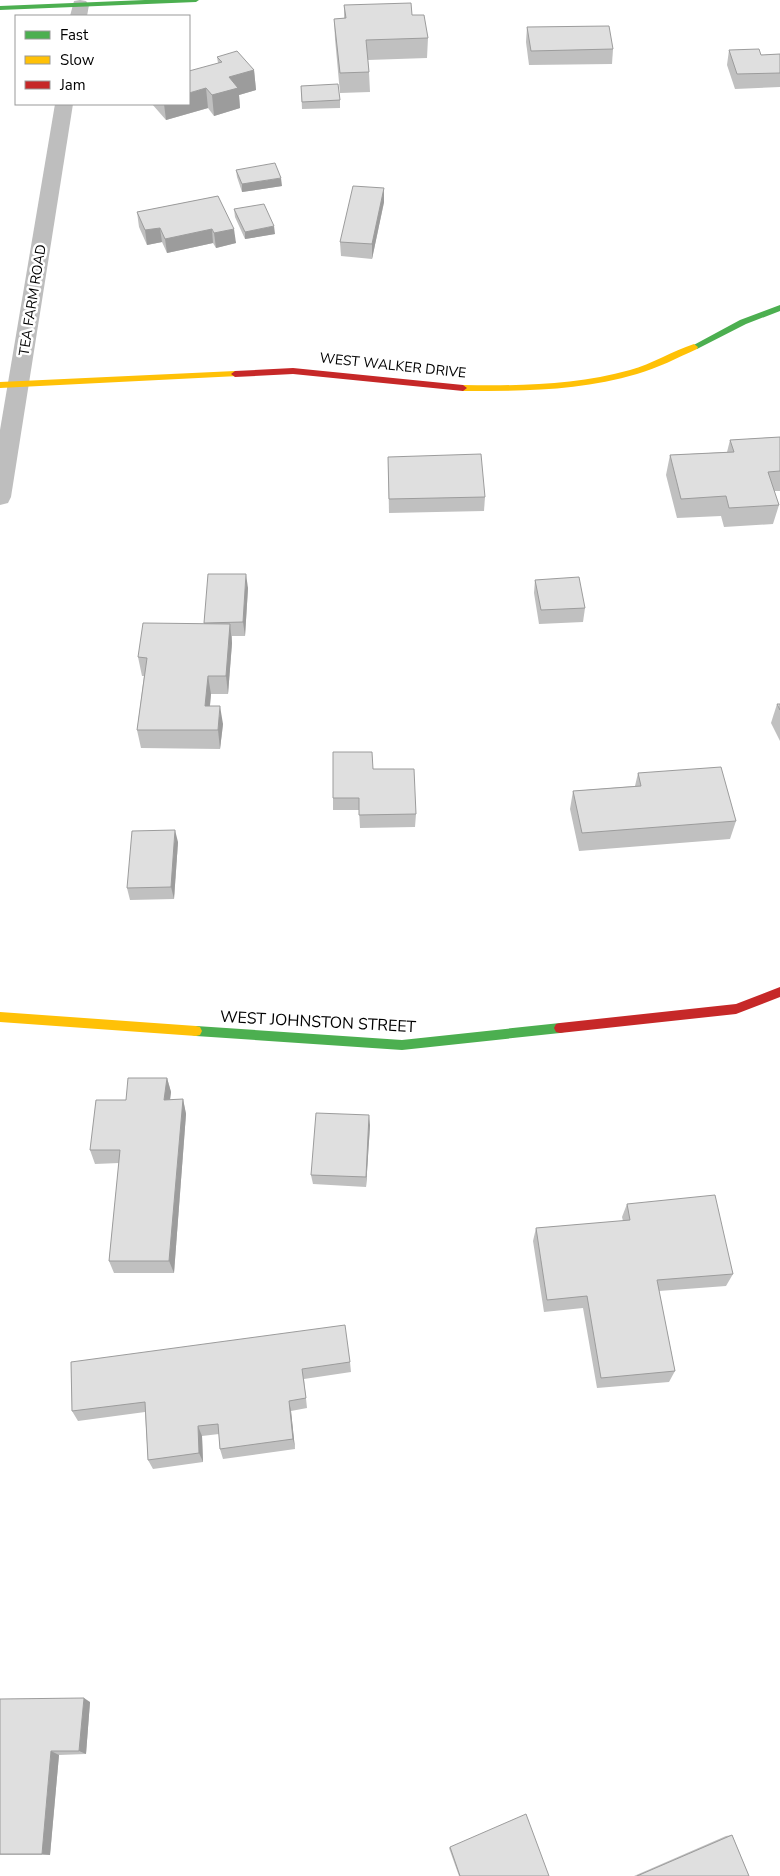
<svg xmlns="http://www.w3.org/2000/svg" width="780" height="1876" viewBox="0 0 780 1876" font-family="'Nunito Sans',sans-serif">
<style>
.lines{fill:none;stroke-linecap:round;stroke-linejoin:round}
.street{fill:#bebebe;fill-rule:evenodd}
.fast{fill:#4caf50;fill-rule:evenodd}
.slow{fill:#ffc107;fill-rule:evenodd}
.jam{fill:#c62828;fill-rule:evenodd}
.wall{fill:#c0c0c0}
.shaded-wall{fill:#9c9c9c}
.building{fill:#dfdfdf;stroke:#9c9c9c}
.labels{text-anchor:middle;stroke-width:5;stroke-linejoin:round;paint-order:stroke}
.far-street-label{font-size:14px;fill:#000;stroke:#fff}
.street-label{font-size:16px;fill:#000;stroke:#fff}
</style>
<rect width="100%" height="100%" fill="#fff"/>
<g class="lines">
<g class="street">
<polygon points="80,0 86,1 89,5 87,16 70,16 74,1"/>
<polygon points="55,104 73,104 11,497 8,503 0,505 0,430"/>
</g>
<g class="fast">
<polygon points="145,0 199,0 196,2 0,10 0,6"/>
<polygon points="780,305 780,311 746,324 697,349 691,349 690,347 740,320"/>
<polygon points="560,1023 564,1024 566,1028 564,1032 560,1033 402,1050 196,1036 192,1035 190,1031 192,1027 196,1026 402,1040"/>
</g>
<g class="slow">
<path d="M694,344l4,3 -1,2c-20,9 -39,19 -60,25 -56,17 -116,17 -174,17l-4,-3 4,-3c56,1 113,0 167,-15 22,-6 42,-19 64,-26z"/>
<polygon points="235,371 238,372 238,376 0,388 0,382"/>
<polygon points="0,1012 196,1026 200,1027 202,1031 200,1035 196,1036 0,1022"/>
</g>
<g class="jam">
<polygon points="293,368 463,385 467,388 463,391 293,374 235,377 231,374 235,371"/>
<polygon points="780,987 780,997 736,1014 560,1033 556,1032 554,1028 556,1024 560,1023 736,1004"/>
</g>
</g>
<g class="wall">
<polygon points="344,5 428,38 427,58 368,60 369,72 370,92 340,93 335,39 334,19 344,18"/>
<polygon points="527,27 613,49 612,64 529,65 526,42"/>
<polygon points="729,50 761,55 780,54 780,87 735,89 727,65"/>
<polygon points="217,57 254,70 256,90 239,95 240,108 214,116 208,108 166,120 152,104 189,104 218,63"/>
<polygon points="301,86 340,100 340,108 302,109"/>
<polygon points="236,170 282,186 242,192 237,177"/>
<polygon points="384,188 384,202 372,259 341,256 340,242"/>
<polygon points="218,196 236,243 216,248 213,243 167,253 162,242 147,245 139,227 137,212"/>
<polygon points="234,209 275,234 245,239 235,217"/>
<polygon points="780,437 780,491 774,491 779,505 773,524 724,527 721,516 677,518 666,475 670,455 727,452 730,440"/>
<polygon points="388,457 485,497 484,511 389,513"/>
<polygon points="535,580 585,608 583,622 539,624 534,593"/>
<polygon points="248,588 245,636 232,636 232,643 228,694 211,694 210,706 223,724 220,749 141,748 137,730 144,676 142,676 138,657 204,624 204,623"/>
<polygon points="777,704 780,704 780,741 771,723"/>
<polygon points="373,769 416,814 415,827 360,828 359,810 333,810 333,798"/>
<polygon points="638,773 736,821 730,839 579,851 570,809 573,791 635,786"/>
<polygon points="178,842 174,899 130,900 127,888"/>
<polygon points="167,1078 171,1092 170,1100 183,1099 186,1114 174,1273 114,1273 109,1261 119,1163 95,1164 90,1150 126,1100"/>
<polygon points="370,1125 366,1187 313,1184 311,1175"/>
<polygon points="627,1204 733,1274 726,1286 659,1291 675,1371 669,1382 597,1388 583,1308 544,1312 533,1241 536,1228 623,1221 622,1217"/>
<polygon points="71,1362 350,1362 351,1372 304,1379 307,1408 291,1411 295,1449 223,1459 220,1449 219,1434 202,1436 203,1462 153,1469 148,1460 145,1412 78,1421 72,1411"/>
<polygon points="0,1699 90,1702 86,1754 59,1755 50,1855 0,1855"/>
<polygon points="732,1835 749,1876 634,1876 726,1836"/>
<polygon points="450,1847 549,1876 459,1876 449,1848"/>
</g>
<g class="shaded-wall">
<polygon points="254,70 256,90 239,95 240,108 214,116 212,95 229,77"/>
<polygon points="206,88 208,108 166,120 164,104 189,104 189,93"/>
<polygon points="281,178 282,186 242,192 242,184"/>
<polygon points="384,188 384,202 372,259 372,244"/>
<polygon points="274,226 275,234 245,239 245,232"/>
<polygon points="160,228 162,242 147,245 145,230"/>
<polygon points="212,229 213,243 167,253 165,239"/>
<polygon points="234,229 236,243 216,248 214,233"/>
<polygon points="246,574 248,588 245,636 243,622"/>
<polygon points="230,624 232,643 228,694 226,676"/>
<polygon points="208,676 211,694 208,724 205,706"/>
<polygon points="220,706 223,724 220,749 218,730"/>
<polygon points="175,830 178,842 174,899 171,887"/>
<polygon points="167,1078 171,1092 168,1114 164,1100"/>
<polygon points="183,1099 186,1114 174,1273 169,1261"/>
<polygon points="369,1115 370,1125 366,1187 366,1177"/>
<polygon points="289,1401 291,1411 295,1449 293,1439"/>
<polygon points="198,1426 202,1436 203,1462 199,1453"/>
<polygon points="84,1698 90,1702 86,1754 79,1751"/>
<polygon points="51,1751 59,1755 50,1855 42,1854"/>
</g>
<g class="building">
<polygon points="411,3 412,15 424,15 428,38 366,40 369,72 340,73 334,19 346,18 344,5"/>
<polygon points="609,26 613,49 531,51 527,27"/>
<polygon points="759,49 761,55 780,54 780,73 737,74 729,50"/>
<polygon points="237,51 254,70 229,77 238,88 212,95 206,88 189,93 189,71 222,62 217,57"/>
<polygon points="338,84 340,100 302,102 301,86"/>
<polygon points="275,163 281,178 242,184 236,170"/>
<polygon points="353,186 384,188 372,244 340,242"/>
<polygon points="218,196 234,229 214,233 212,229 165,239 160,228 145,230 137,212"/>
<polygon points="264,204 274,226 245,232 234,209"/>
<polygon points="780,437 780,471 768,472 779,505 729,508 726,496 681,499 670,455 734,452 730,440"/>
<polygon points="481,454 485,497 389,499 388,457"/>
<polygon points="208,574 246,574 243,622 204,623"/>
<polygon points="579,577 585,608 541,610 535,580"/>
<polygon points="143,623 230,624 226,676 208,676 205,706 220,706 218,730 137,730 147,658 138,657"/>
<polygon points="777,704 780,704 780,710"/>
<polygon points="333,752 372,752 373,769 414,769 416,814 359,815 359,798 333,798"/>
<polygon points="721,767 736,821 582,833 573,791 641,786 638,773"/>
<polygon points="175,830 171,887 127,888 132,831"/>
<polygon points="128,1078 167,1078 164,1100 183,1099 169,1261 109,1261 120,1150 90,1150 96,1100 126,1100"/>
<polygon points="316,1113 369,1115 366,1177 311,1175"/>
<polygon points="715,1195 733,1274 657,1280 675,1371 601,1378 587,1296 547,1300 536,1228 630,1220 627,1204"/>
<polygon points="345,1325 350,1362 302,1369 306,1398 289,1401 293,1439 220,1449 218,1424 198,1426 199,1453 148,1460 145,1402 72,1411 71,1362"/>
<polygon points="84,1698 79,1751 51,1751 42,1854 0,1854 0,1699"/>
<polygon points="526,1814 549,1876 460,1876 450,1847"/>
<polygon points="732,1835 749,1876 637,1876"/>
</g>
<g class="labels">
<g class="far-street-label">
<text transform="translate(32 300) rotate(-81)" y="5">TEA FARM ROAD</text>
<text transform="translate(393 365) rotate(6)" y="5">WEST WALKER DRIVE</text>
</g>
<g class="street-label">
<text transform="translate(318 1021) rotate(3)" y="6">WEST JOHNSTON STREET</text>
</g>
</g>
<rect x="15" y="15" width="175" height="90" fill="#ffffff" stroke="#999999"/>
<rect x="25" y="31" width="25" height="8" fill="#4caf50" stroke="#999999"/>
<text x="60" y="40" font-size="15" fill="#000000">Fast</text>
<rect x="25" y="56" width="25" height="8" fill="#ffc107" stroke="#999999"/>
<text x="60" y="65" font-size="15" fill="#000000">Slow</text>
<rect x="25" y="81" width="25" height="8" fill="#c62828" stroke="#999999"/>
<text x="60" y="90" font-size="15" fill="#000000">Jam</text>
</svg>
